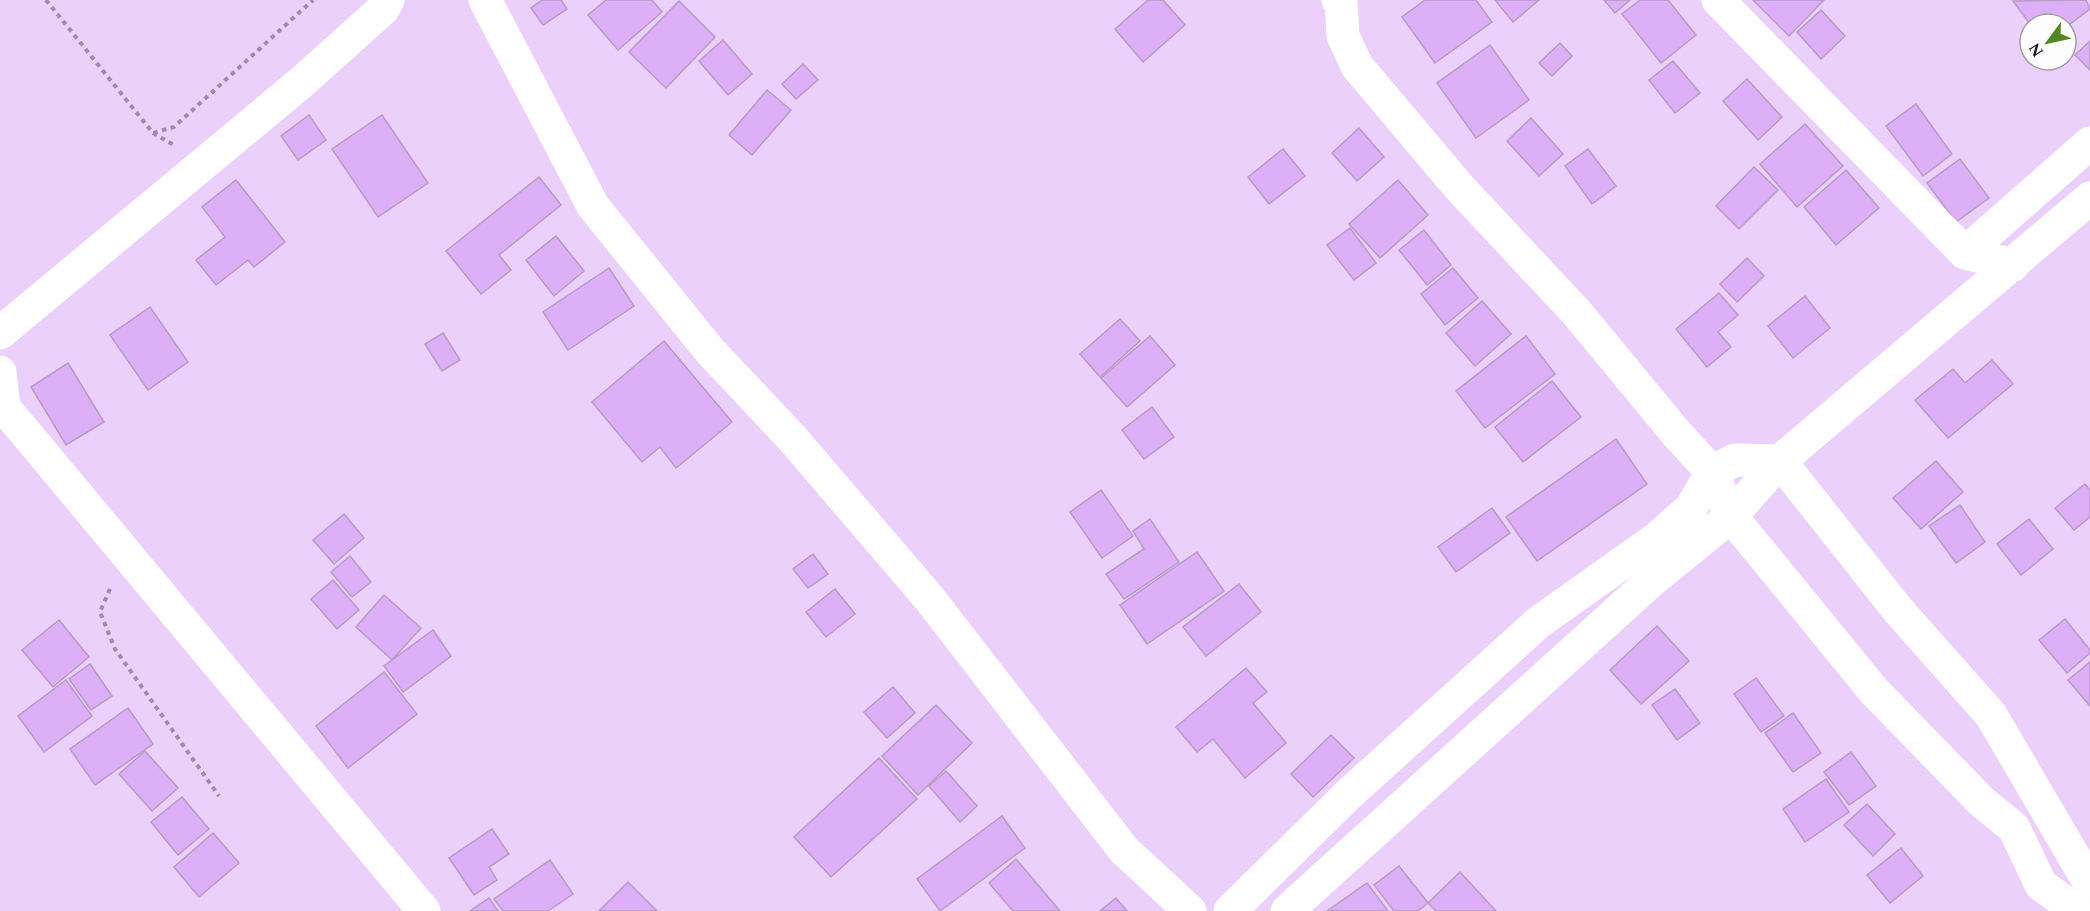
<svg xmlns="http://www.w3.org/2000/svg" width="2090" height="911" viewBox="0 0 2090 911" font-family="Spectral,serif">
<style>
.building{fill:#ddaff7;stroke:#b79cc6;stroke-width:1.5}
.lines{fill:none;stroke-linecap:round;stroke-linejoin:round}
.path{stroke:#a08bad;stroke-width:4;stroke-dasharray:4.5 4.5;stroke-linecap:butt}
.minor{stroke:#fff;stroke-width:33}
</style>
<rect width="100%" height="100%" fill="#ecd0fc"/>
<g class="building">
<polygon points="542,0 561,0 567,9 543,25 531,8"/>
<polygon points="606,0 652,0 662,12 618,50 588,15"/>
<polygon points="1148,0 1163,0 1185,25 1143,62 1115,29"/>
<polygon points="1425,0 1476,0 1492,22 1435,63 1402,17"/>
<polygon points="1495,0 1539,0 1513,22"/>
<polygon points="1604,0 1630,0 1615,13"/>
<polygon points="1640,0 1668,0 1696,35 1661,63 1622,14"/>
<polygon points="1753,0 1824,0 1789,36"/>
<polygon points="2086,0 2090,9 2066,27 2066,24 2030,24 2013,1"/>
<polygon points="679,1 715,37 666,88 629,52"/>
<polygon points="1821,10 1845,36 1821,59 1797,32"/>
<polygon points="723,40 752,74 728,95 699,61"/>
<polygon points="2090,41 2090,70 2075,55"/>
<polygon points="1560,43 1572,56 1552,76 1539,63"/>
<polygon points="1490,45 1529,100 1476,138 1437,83"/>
<polygon points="1673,61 1700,93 1675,113 1649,80"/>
<polygon points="803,64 818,80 796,99 782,84"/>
<polygon points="1747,79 1782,117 1758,140 1723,101"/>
<polygon points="767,90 791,110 752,155 729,135"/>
<polygon points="1916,104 1952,154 1923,176 1886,126"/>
<polygon points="309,115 326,140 298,160 281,136"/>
<polygon points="382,115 428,183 378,217 332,149"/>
<polygon points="1531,118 1563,154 1539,176 1507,141"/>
<polygon points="1805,124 1843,166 1797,207 1760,164"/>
<polygon points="1359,128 1384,157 1357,181 1332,153"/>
<polygon points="1283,149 1305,176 1269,204 1248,177"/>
<polygon points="1588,149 1616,186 1592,204 1565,166"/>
<polygon points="1960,159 1989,198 1956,222 1927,183"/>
<polygon points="1754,167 1778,190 1739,229 1716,206"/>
<polygon points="1846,170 1879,208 1836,245 1804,207"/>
<polygon points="539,177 561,205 499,255 511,270 481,294 446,251"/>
<polygon points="236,180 285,242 254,267 248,260 216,285 196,260 225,237 202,207"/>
<polygon points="1398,180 1428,215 1380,258 1349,224"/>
<polygon points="1350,228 1376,263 1354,280 1327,245"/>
<polygon points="1424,230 1451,265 1427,285 1399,250"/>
<polygon points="556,236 584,271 554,296 526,260"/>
<polygon points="1747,258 1764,276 1737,302 1720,284"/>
<polygon points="609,268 634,306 568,350 543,312"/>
<polygon points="1453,268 1478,298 1445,325 1421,294"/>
<polygon points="1719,293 1738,315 1718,332 1731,347 1707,367 1676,329"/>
<polygon points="1805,296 1830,328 1793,358 1768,326"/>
<polygon points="1482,301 1511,334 1475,366 1446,333"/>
<polygon points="150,307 188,362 148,390 110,335"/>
<polygon points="1120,319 1140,341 1100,377 1080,354"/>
<polygon points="443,333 460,360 442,371 425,344"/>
<polygon points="1150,336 1175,365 1127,407 1101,378"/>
<polygon points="1526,336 1555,374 1485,428 1456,391"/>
<polygon points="664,341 732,422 676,468 660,447 642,462 592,402"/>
<polygon points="1992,360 2013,384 1948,438 1915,400 1953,369 1965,383"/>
<polygon points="68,363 104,422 66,445 31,387"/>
<polygon points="1552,381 1581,417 1523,462 1495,427"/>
<polygon points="1152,407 1174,437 1144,459 1122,430"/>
<polygon points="1616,439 1647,484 1537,561 1506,517"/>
<polygon points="1936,461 1963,492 1921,529 1893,498"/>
<polygon points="2085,484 2090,490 2090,517 2074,530 2055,508"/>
<polygon points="1101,490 1133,536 1102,558 1070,512"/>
<polygon points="1960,505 1985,542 1956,563 1929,526"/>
<polygon points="1492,508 1510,533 1456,572 1438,547"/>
<polygon points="344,514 364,538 334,564 313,540"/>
<polygon points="1150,519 1179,562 1124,599 1106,574 1144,549 1133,531"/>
<polygon points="2029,519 2053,549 2021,575 1997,544"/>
<polygon points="1197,552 1224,591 1147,644 1120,605"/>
<polygon points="813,554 828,574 808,588 793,569"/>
<polygon points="350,556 371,582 352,597 331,572"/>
<polygon points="333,580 359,610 337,629 311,599"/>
<polygon points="1239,584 1261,612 1206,656 1183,627"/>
<polygon points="835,589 855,614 826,637 806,612"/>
<polygon points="384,595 421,628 392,660 356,627"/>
<polygon points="2065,619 2090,650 2090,653 2067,673 2039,640"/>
<polygon points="59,620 89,657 53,687 22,650"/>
<polygon points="1657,626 1689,661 1641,704 1610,670"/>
<polygon points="433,630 451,656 403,692 384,666"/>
<polygon points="2090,662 2090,706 2068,680"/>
<polygon points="90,664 112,696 91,710 69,679"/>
<polygon points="1246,668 1267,692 1253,703 1286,743 1245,778 1213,739 1197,752 1176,727"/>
<polygon points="384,672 417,714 348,768 316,726"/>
<polygon points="1756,678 1784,716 1761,732 1734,694"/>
<polygon points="66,680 92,716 44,752 18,716"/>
<polygon points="893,687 915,713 887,738 864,712"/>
<polygon points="1675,689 1700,723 1677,740 1652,705"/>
<polygon points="936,705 972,743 918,795 882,756"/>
<polygon points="128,708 153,744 95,785 70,749"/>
<polygon points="1793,713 1821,753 1793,772 1765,733"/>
<polygon points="1331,735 1354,758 1313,797 1291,774"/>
<polygon points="145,751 178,788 152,811 119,774"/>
<polygon points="1851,752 1876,786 1849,805 1824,772"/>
<polygon points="879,758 917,799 831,877 794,837"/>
<polygon points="946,771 977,806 960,822 929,786"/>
<polygon points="1826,779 1849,812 1805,842 1783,809"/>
<polygon points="182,797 209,829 178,855 151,822"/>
<polygon points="1867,804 1895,834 1873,856 1844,825"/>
<polygon points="1002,816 1025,848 940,911 917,879"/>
<polygon points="492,829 509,854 489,867 497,880 474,895 449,858"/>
<polygon points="213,833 239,863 199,897 174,867"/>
<polygon points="1901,848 1923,876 1890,903 1867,875"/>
<polygon points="1016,859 1060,911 1013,911 989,883"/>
<polygon points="550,860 573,894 548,911 503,911 494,899"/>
<polygon points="1399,866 1428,903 1418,911 1394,911 1374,885"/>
<polygon points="1460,872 1496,911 1436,911 1428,903"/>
<polygon points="628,882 657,911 599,911"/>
<polygon points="1367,883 1388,911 1327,911"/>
<polygon points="489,898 498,911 470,911"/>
<polygon points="1116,898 1127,911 1100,911"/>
</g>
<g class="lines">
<g class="path">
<polyline points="46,0 153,133 174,127 313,0"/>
<polyline points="153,133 174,145"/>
<polyline points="110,589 100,612 115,649 219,796"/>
</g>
<g class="minor">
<polyline points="485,0 593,206 710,351 792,438 929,598 1124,850 1190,911"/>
<polyline points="1338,0 1341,2 1343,36 1357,66 1459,187 1577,313 1676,433 1712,472 1731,516 1874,691 1981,801 2014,828 2041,885 2077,911"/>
<polyline points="1718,0 1965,253 2013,265"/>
<polyline points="1965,253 2090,143"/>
<polyline points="0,333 303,81 383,9 388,0"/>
<polyline points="0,372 4,407 424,911"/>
<polyline points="1230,911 1349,794 1539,622 1656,539 1691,508 1712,472 1735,460 1780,461 2090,198"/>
<polyline points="1287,911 1650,582 1731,516 1780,461 1898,610 1991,715 2090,884"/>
</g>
</g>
<g transform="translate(2048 42) rotate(237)"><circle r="28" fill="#fdfdfd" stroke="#a39fa5" stroke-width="1.5"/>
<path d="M0-4.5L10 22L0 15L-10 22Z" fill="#53871f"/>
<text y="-9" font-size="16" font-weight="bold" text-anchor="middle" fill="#1c1222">N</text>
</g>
</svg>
